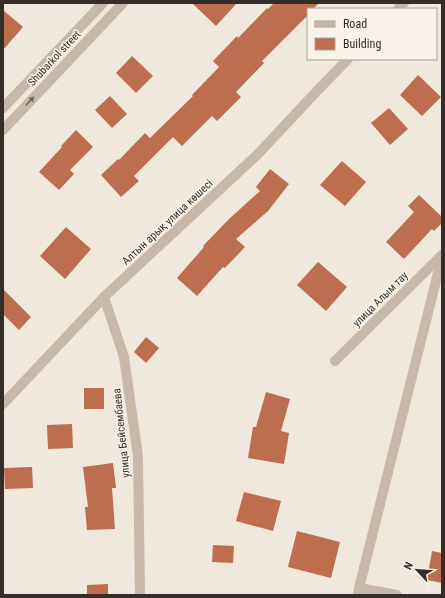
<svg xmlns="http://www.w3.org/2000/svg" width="445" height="598" viewBox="0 0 445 598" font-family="'Roboto Condensed',sans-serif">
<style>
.building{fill:#bc6e4f}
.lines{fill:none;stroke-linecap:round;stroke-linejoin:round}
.minor{stroke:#c7b8aa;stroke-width:10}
.tertiary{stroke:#c7b8aa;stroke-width:10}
.oneway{fill:#776c63}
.labels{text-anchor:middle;stroke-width:3;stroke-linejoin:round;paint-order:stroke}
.street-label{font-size:11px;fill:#352d29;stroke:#f8f2e9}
</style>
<rect width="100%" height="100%" fill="#f0e8dd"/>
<g class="building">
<polygon points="192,3 237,3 216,26"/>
<polygon points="274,3 319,3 313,9 308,9 308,15 262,61 264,63 236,92 241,97 217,121 212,116 182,146 173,137 134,176 139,181 121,197 101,175 118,159 119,160 145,133 150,138 193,96 192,95 219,67 213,61 237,36 238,38 267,8 268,9"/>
<polygon points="3,10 23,27 3,50"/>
<polygon points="132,56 153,76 136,93 116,73"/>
<polygon points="418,75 441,97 422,116 400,95"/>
<polygon points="110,96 127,114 112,128 95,110"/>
<polygon points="389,108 408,129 390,145 371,123"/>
<polygon points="76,130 93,147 70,170 74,174 59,190 39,172 62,147 61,146"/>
<polygon points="342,161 366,182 345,206 320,185"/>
<polygon points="270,169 289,184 268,211 236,239 245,247 225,268 223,267 197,296 177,278 204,247 203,246 229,219 260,191 256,187"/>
<polygon points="419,195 442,217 442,223 434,231 432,229 404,259 386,242 414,212 408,206"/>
<polygon points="66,227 91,249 65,279 40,256"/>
<polygon points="318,262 347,287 326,311 297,285"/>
<polygon points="3,289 31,317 19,330 3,314"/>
<polygon points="146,337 159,348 146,363 134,352"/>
<rect x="84" y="388" width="20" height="21"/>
<polygon points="266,392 290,399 281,431 289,433 284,464 248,458 253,427 256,427"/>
<polygon points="72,424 73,448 48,449 47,425"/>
<polygon points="113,463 116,488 112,488 115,529 87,530 85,507 88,507 83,467"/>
<polygon points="32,467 33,488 5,489 4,468"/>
<polygon points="244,492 281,501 273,531 236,521"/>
<polygon points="297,531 340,542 331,578 288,567"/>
<polygon points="213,545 234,546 233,563 212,562"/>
<polygon points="432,551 442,553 442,583 427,580"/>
<polygon points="108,584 108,595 87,595 87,585"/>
</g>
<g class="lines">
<g class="minor">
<polyline points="398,9 404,3"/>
<polyline points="104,297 124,357 138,456 140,595"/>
<polyline points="335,361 442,255"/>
<polyline points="3,404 104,297 258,154 316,92 348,59"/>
<polyline points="359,588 442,257"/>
<polyline points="358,595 359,588 397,595"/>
</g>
<g class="tertiary">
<polyline points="3,108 103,3"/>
<polyline points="3,130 123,3"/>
</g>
</g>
<defs><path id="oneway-solid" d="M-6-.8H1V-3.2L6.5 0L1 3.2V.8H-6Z"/></defs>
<use class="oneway" href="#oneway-solid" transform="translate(30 101) rotate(-47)"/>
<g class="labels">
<g class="street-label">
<text transform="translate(54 58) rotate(-47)" y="4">Shubarkol street</text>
<text transform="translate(167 222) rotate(-43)" y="4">Алтын арық улица көшесі</text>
<text transform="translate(380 299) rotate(-45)" y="4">улица Алым тау</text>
<text transform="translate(121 433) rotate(-96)" y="4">улица Бейсембаева</text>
</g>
</g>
<rect width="445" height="598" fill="none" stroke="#352d29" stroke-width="8"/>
<rect x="307" y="8" width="130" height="52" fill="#f8f2e9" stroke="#aaa39c"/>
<rect x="315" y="21" width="20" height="6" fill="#c7b8aa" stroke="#aaa39c"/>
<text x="343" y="28" font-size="12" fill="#352d29">Road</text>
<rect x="315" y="38" width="20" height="12" fill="#bc6e4f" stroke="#aaa39c"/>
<text x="343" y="48" font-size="12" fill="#352d29">Building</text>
<g transform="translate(417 570) rotate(296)" stroke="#f8f2e9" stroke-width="3" paint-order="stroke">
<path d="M0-3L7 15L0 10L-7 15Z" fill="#352d29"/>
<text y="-6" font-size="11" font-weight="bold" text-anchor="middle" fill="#352d29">N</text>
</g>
</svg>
